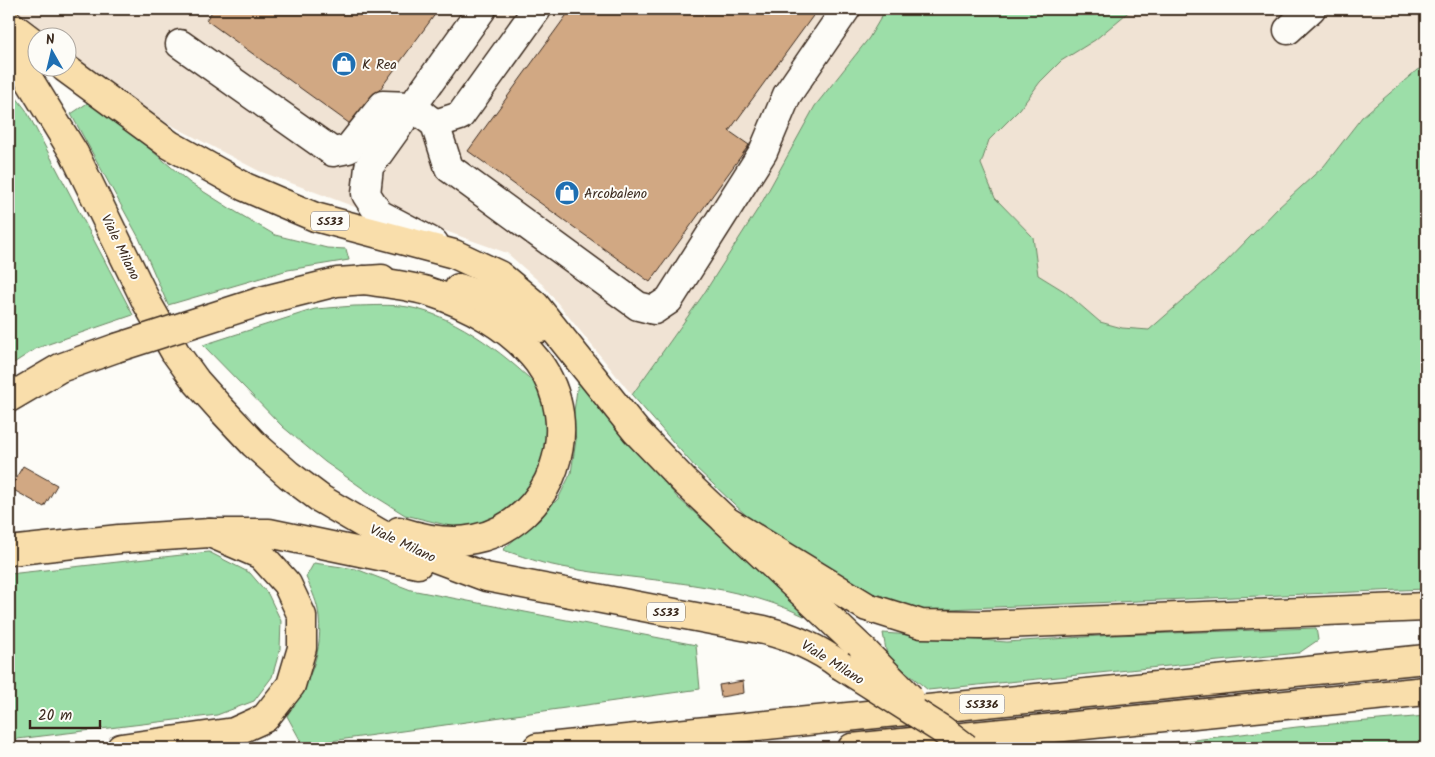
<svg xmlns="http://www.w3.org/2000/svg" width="1435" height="757" viewBox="0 0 1435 757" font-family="Kalam,sans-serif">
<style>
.built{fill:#f0e3d4}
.green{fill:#9cdea8;stroke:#6c8463}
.building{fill:#d1a883;stroke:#3b2a1e}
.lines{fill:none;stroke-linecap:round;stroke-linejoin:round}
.minor-casing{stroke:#3b2a1e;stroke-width:31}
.major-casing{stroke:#3b2a1e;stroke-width:31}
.highway-casing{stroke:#3b2a1e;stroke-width:31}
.minor{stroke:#fdfcf7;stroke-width:28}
.major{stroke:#f9deab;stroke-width:28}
.highway{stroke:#f9deab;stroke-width:28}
.major-bridge-casing{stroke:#3b2a1e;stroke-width:31;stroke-linecap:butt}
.major-bridge{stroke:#f9deab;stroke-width:28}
.labels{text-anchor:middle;stroke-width:4;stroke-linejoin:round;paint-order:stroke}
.shield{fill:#fdfcf7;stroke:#75695f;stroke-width:1}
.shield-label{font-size:12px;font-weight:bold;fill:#3b2a1e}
.poi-label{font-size:14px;fill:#3b2a1e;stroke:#fdfcf7;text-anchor:start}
.street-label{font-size:14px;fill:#3b2a1e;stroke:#fdfcf7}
</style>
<rect width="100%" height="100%" fill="#fdfcf7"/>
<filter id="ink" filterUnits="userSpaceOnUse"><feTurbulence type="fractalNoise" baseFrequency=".02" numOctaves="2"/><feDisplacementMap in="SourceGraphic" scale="10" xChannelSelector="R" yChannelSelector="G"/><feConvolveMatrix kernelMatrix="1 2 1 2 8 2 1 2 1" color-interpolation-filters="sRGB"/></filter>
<g filter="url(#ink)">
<g class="built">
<polygon points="13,9 886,9 869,38 815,106 761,204 703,295 632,395 543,285 507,253 395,213 355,207 259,171 131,104 68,53 68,38 49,37"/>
<polygon points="1132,9 1426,9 1426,66 1416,70 1362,117 1324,166 1278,208 1222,266 1149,330 1122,328 1100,322 1064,291 1038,275 1033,237 995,198 981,164 989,140 1020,109 1040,82 1061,61 1095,40"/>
</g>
<g class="green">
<polygon points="886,9 1132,9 1095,40 1061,61 1040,82 1020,109 989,140 981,164 995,198 1033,237 1038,275 1064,291 1100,322 1122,328 1149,330 1222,266 1278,208 1324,166 1362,117 1417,70 1426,66 1426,589 923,610 870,594 769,537 695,467 632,395 703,295 761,204 815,106 869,38"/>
<polygon points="9,88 26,110 133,315 37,348 9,366"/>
<polygon points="92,100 190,183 231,209 275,235 327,248 346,249 349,260 288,270 168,305 139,238 71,114"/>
<path d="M354,306c17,0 37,-2 54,1 50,9 104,52 138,88l2,46 -12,42 -26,29 -43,18 -62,-15 -37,-23 -43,-30 -42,-35 -80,-82 112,-36z"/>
<path d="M578,382l100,116 125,111 1,7c-81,-39 -175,-33 -261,-53 -14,-4 -27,-9 -40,-13l55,-51 13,-26 5,-33 -3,-21z"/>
<polygon points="209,552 250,573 268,594 281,621 280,649 272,677 254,701 217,715 9,740 9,574"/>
<path d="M314,563l42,6 55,21 285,55 4,44 -397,56 -16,-29c22,-35 38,-63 31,-106 -2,-11 -8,-23 -12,-33z"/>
<polygon points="1316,628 1318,640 1299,653 928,690 887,656 883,633 1007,642 1115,635"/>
<polygon points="1426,716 1426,748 1108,748 1147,746 1297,727"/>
</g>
<g class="building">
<polygon points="214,9 439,9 353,126 206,20"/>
<polygon points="571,9 818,9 729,131 749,145 650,282 468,151"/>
<polygon points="23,466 57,485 44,507 10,488"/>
<polygon points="743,681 744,693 721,697 719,685"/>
</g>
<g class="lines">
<defs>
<g id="minor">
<polyline points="1288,30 1311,9"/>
<polyline points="180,44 333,152 348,149 383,105 411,106 435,124 460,116 537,9"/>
<polyline points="435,124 449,168 638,306 654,310 669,300 763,152 787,95 846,9"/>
<polyline points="434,243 379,214 366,194 369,167 482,9"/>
</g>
<g id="major">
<polyline points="9,24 38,46"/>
<path d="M9,47l65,106 73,150 28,49 21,29 25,28 33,35 35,31 32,24 58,34 32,16 75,28 278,53c28,7 52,17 76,35"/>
<polyline points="65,68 170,145 245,187 315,217 454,254 499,275 535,305 636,431 685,482 864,651"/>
<path d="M363,280c21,3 43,5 64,11 41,13 84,36 111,71 47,63 16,161 -64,177 -23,5 -53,-1 -75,-8"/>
<polyline points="459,288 496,301 541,328"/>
<polyline points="265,300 337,282 382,279"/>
<polyline points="9,398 60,368 116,348"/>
<polyline points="9,551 119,539 210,533 269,533 418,564"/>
</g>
<g id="highway">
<polyline points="725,520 867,607 921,624 981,625 1426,607"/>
<polyline points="121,748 234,732 265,718 291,685 302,648 302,616 287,584 261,555 210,533"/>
<polyline points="537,748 1426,659"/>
<polyline points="852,748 1426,691"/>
</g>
</defs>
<use href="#minor" class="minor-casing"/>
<use href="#major" class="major-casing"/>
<use href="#highway" class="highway-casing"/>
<use href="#minor" class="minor"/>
<use href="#major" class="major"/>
<use href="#highway" class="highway"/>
<defs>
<g id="major-bridge">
<polyline points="116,348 265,300"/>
<polyline points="864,651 910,698"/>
<polyline points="840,665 941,729 966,748"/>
</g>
</defs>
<use href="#major-bridge" class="major-bridge-casing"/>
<use href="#major-bridge" class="major-bridge"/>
</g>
</g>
<defs>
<symbol id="shop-disc" viewBox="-11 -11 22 22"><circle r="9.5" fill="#1f6fb2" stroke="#fdfcf7"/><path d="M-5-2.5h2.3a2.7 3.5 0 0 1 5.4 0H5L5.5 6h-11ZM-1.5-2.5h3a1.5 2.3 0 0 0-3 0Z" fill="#fff"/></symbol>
</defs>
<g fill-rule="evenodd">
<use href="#shop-disc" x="330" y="50" width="28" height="28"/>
<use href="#shop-disc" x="553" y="179" width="28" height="28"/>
</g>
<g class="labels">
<g class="shield">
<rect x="311" y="211.5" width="38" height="19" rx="4"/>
<rect x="647" y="602.5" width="38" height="19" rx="4"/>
<rect x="959.5" y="694.5" width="45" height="19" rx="4"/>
</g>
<g class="shield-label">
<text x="330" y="225">SS33</text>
<text x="666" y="616">SS33</text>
<text x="982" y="708">SS336</text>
</g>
<g class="poi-label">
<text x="362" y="69">K Rea</text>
<text x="584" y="198">Arcobaleno</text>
</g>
<g class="street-label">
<text transform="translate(121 247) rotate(64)" y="5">Viale Milano</text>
<text transform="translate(403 543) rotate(25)" y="5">Viale Milano</text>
<text transform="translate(833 662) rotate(32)" y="5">Viale Milano</text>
</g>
</g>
<rect width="1435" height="757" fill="none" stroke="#fdfcf7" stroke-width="30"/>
<rect x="15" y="15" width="1405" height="727" fill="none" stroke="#3b2a1e" stroke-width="2" filter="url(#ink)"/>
<g transform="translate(52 52) rotate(352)"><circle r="24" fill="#fdfcf7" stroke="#afa8a0"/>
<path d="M0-4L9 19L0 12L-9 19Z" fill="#1f6fb2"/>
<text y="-8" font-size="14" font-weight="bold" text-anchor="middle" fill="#3b2a1e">N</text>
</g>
<path d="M30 720v8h70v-8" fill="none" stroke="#3b2a1e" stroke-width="2.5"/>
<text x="38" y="720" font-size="15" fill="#3b2a1e" stroke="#fdfcf7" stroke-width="4" paint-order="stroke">20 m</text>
</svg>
